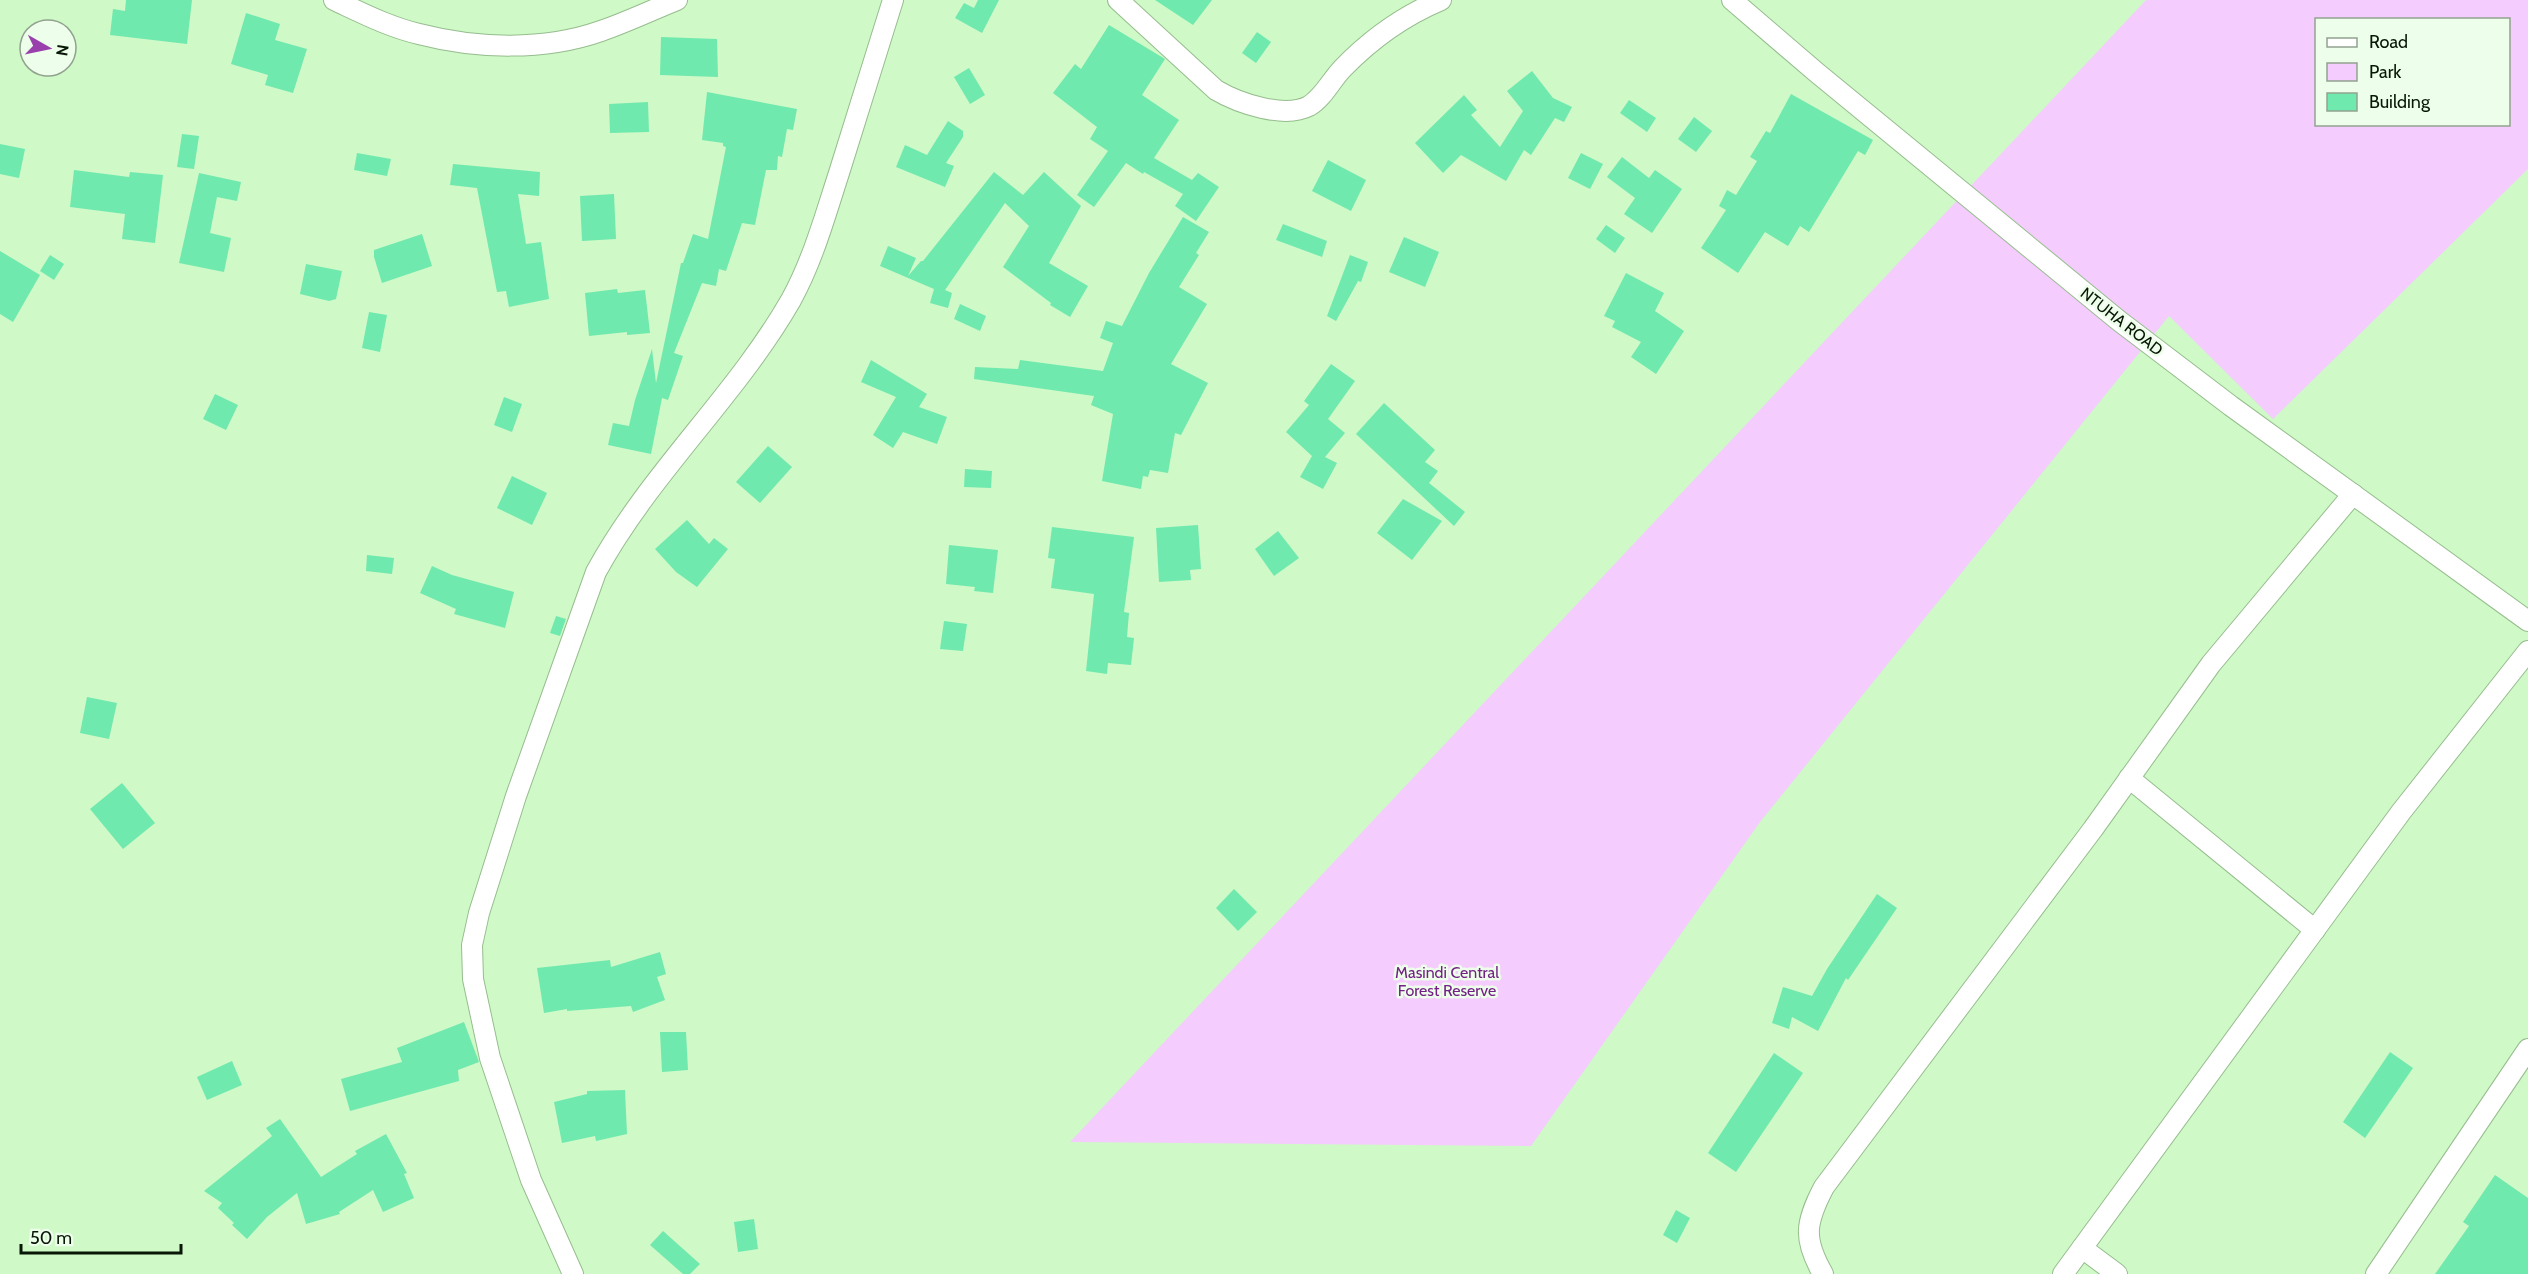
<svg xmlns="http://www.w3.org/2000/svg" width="2528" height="1274" viewBox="0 0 2528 1274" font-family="Cabin,sans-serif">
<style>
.green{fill:#f4ccfd;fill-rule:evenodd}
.building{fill:#70e9ae}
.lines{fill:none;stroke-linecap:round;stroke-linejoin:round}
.minor-casing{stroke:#96bd8e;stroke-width:22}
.minor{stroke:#fff;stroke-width:20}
.labels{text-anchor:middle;stroke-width:5;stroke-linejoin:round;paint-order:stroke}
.street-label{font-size:16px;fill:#081706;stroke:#edfeea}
.park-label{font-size:16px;fill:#742185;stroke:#edfeea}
</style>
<rect width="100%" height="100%" fill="#cff9c7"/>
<path class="green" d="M2146,0h382v169l-255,250 -104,-103 -409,506 -229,324 -461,-4zM2316,20h192v104h-192z"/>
<g class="building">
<polygon points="126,0 192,0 187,44 110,35 113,9 125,11"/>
<polygon points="978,0 999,0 982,33 955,18 964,3 974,8"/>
<polygon points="1155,0 1212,0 1193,25"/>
<polygon points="246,13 280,24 275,40 307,49 293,93 265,85 268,75 231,64"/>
<polygon points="1109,25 1165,59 1142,95 1179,120 1154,158 1192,180 1198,173 1219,187 1196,221 1175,206 1183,194 1144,172 1143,174 1126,163 1094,207 1077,195 1108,151 1090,139 1097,127 1053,93 1075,64 1081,69"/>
<polygon points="1257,32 1271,42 1256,63 1242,53"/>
<polygon points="661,37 717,39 718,77 660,75"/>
<polygon points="969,68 985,95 970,104 954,77"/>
<polygon points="1532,71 1553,98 1572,107 1564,122 1555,118 1531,155 1524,150 1506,181 1461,155 1443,173 1415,143 1464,95 1477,110 1471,115 1500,147 1523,111 1507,91"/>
<polygon points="707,92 797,109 793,130 787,129 782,157 778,156 777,170 766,170 755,225 742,223 726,271 719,269 716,286 702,283 674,353 683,356 668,400 662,398 651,454 608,445 613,423 629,426 635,400 652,349 656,383 681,263 683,263 693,234 708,239 726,147 723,146 723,143 702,140"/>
<polygon points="1791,94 1873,140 1865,155 1858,151 1809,232 1800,226 1788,246 1765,232 1738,273 1701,248 1726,210 1719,206 1727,190 1736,195 1757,161 1750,157 1766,131 1770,133"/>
<polygon points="1629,100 1656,118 1647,132 1620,113"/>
<polygon points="648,102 649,132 610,133 609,104"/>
<polygon points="1694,117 1712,131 1696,152 1678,139"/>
<polygon points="948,121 963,131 963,137 946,163 954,166 945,187 896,167 905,145 927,155"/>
<polygon points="182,134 199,136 194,169 177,167"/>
<polygon points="0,144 25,149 19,178 0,174"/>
<polygon points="357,153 391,159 387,176 354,170"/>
<polygon points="1581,153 1603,164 1590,189 1568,178"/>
<polygon points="1622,157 1649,178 1655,170 1682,189 1652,233 1624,214 1635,198 1607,177"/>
<polygon points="1328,160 1366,180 1351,211 1312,191"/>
<polygon points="453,164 540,172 539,196 518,194 526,244 541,242 549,299 509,307 506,291 497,292 477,188 450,185"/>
<polygon points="74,170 129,177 130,172 163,175 155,243 122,239 125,214 70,207"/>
<polygon points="994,172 1023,195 1044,172 1081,206 1049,263 1088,286 1070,317 1050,305 1051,303 1003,267 1029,226 1005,203 945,290 952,293 948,308 930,303 934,289 880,266 888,246 916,258 908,276 921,261 923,261"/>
<polygon points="199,173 241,182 237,201 217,197 210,233 231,238 224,272 179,263"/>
<polygon points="614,194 616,239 582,241 580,196"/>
<polygon points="1183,217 1209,232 1196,253 1199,255 1179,287 1207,304 1171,364 1208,383 1181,435 1175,433 1168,473 1150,470 1148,477 1143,476 1141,489 1102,481 1113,414 1091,405 1094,396 974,379 975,367 1018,369 1020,360 1103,371 1113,343 1100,338 1106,321 1122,326 1149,273"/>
<polygon points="1283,224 1327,241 1322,257 1276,240"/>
<polygon points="1606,225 1625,238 1615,253 1596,239"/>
<polygon points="422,234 432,266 382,283 374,257 374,250"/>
<polygon points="1404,237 1439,252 1425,287 1389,272"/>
<polygon points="0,251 40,275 13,322 0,314"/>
<polygon points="50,255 64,264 54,280 40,271"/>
<polygon points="1350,255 1368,262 1361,282 1358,281 1336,321 1327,316"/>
<polygon points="306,264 342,271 336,299 329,301 300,294"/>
<polygon points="1626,273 1664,293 1655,311 1684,331 1656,374 1631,357 1641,342 1612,327 1615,321 1604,316"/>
<polygon points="617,289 618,293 645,290 650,333 627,335 627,332 589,336 585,293"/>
<polygon points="960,304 986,316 980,331 954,319"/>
<polygon points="369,312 387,315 380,352 362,348"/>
<polygon points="871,360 927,394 919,407 947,417 937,444 903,432 893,448 873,435 896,397 861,382"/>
<polygon points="1331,364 1355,381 1328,419 1345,433 1325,457 1337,463 1323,489 1300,477 1312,456 1286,432 1309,405 1304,401"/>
<polygon points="215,394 238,405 226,430 203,419"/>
<polygon points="504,397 522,404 512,432 494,425"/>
<polygon points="1384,403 1435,450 1425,462 1438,471 1429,483 1465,512 1454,526 1356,434"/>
<polygon points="768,446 792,467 760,503 736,482"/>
<polygon points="965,469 992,471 991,488 964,487"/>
<polygon points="512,476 547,493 532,525 497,508"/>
<polygon points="1403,499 1442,521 1412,560 1377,533"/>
<polygon points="687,520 709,544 714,538 728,549 697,587 676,572 655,549"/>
<polygon points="1198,525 1201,569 1190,570 1191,580 1159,582 1156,528"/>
<polygon points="1052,527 1134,537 1124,612 1129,613 1127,637 1134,638 1131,665 1108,663 1107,674 1086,671 1094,594 1051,588 1055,559 1048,558"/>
<polygon points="1278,531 1299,558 1274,576 1255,549"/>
<polygon points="949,545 998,550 993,593 974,591 975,587 946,584"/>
<polygon points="367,555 394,558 392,574 366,571"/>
<polygon points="432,566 452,575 514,592 505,628 454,614 456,609 420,593"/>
<polygon points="556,616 566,619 560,636 550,633"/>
<polygon points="944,621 967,624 963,651 940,649"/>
<polygon points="87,697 117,703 109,739 80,733"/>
<polygon points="122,783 155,823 123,849 90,809"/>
<polygon points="1234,889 1257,912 1238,931 1216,908"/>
<polygon points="1877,894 1897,908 1848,980 1846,978 1818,1031 1792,1017 1789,1029 1772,1023 1783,987 1812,996 1827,969"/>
<polygon points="660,952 666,974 657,977 665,1000 633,1012 631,1006 567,1011 567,1009 544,1013 537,968 610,960 611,967"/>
<polygon points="464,1022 479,1062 458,1070 459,1081 350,1111 341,1079 402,1062 397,1048"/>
<polygon points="660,1032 686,1032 688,1070 662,1072"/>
<polygon points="2390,1052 2413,1068 2365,1138 2343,1122"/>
<polygon points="1774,1053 1803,1073 1736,1172 1708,1153"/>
<polygon points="232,1061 242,1085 207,1100 197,1077"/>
<polygon points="625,1090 627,1134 596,1141 595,1136 562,1143 554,1102 587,1094 587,1091"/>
<polygon points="280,1119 321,1177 357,1154 355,1151 386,1134 407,1173 404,1174 414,1198 383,1212 373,1190 339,1212 340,1214 306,1224 297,1193 267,1217 247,1239 232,1225 234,1223 218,1208 222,1203 204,1191 272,1136 266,1128"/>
<polygon points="2495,1175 2528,1198 2528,1274 2435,1274 2469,1226 2463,1222"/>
<polygon points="1676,1210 1690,1218 1677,1243 1663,1235"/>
<polygon points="754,1219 758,1249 738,1252 734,1222"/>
<polygon points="663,1231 700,1264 690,1274 683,1274 650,1245"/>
</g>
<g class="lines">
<defs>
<g id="minor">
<path d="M334,0c28,13 55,27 85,34 58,15 125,17 182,-3 26,-9 51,-21 76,-31"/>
<path d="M1118,0l98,90c22,13 68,29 93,16 14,-8 23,-27 34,-38 29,-30 60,-52 98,-68"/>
<polyline points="1732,0 1816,72 2118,320 2231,406 2528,621"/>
<polyline points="2129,778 2315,930"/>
<polyline points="2082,1248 2117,1274"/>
<path d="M573,1274l-42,-94 -41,-122 -17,-79 -1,-34 7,-32 37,-117 80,-224c54,-99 140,-176 195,-272 22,-40 34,-84 48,-127 18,-58 36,-115 54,-173"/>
<path d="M1823,1274c-20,-35 -18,-51 1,-87l269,-358 118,-165 142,-170"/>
<polyline points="2063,1274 2401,812 2528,651"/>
<polyline points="2376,1274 2528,1049"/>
</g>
</defs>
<use href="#minor" class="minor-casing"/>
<use href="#minor" class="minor"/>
</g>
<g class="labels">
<g class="street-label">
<text transform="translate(2122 321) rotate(38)" y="6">NTUHA ROAD</text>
</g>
<g class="park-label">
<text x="1447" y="978">Masindi Central<tspan x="1447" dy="18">Forest Reserve</tspan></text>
</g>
</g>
<rect x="2315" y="18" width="195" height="108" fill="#edfeea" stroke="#91a28f" stroke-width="1.5"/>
<rect x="2327" y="38" width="30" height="9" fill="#ffffff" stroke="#91a28f" stroke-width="1.5"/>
<text x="2369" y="48" font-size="18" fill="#081706">Road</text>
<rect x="2327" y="63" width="30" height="18" fill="#f4ccfd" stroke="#91a28f" stroke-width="1.5"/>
<text x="2369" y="78" font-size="18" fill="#081706">Park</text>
<rect x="2327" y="93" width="30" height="18" fill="#70e9ae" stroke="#91a28f" stroke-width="1.5"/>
<text x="2369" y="108" font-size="18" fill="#081706">Building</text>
<g transform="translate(48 48) rotate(99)"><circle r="28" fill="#edfeea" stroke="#91a28f" stroke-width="1.5"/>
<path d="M0-4.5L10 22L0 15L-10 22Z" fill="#9940ac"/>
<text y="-9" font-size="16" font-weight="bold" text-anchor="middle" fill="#081706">N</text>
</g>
<path d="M21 1244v9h160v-9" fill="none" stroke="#081706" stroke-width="3"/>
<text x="30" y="1244" font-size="18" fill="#081706" stroke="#edfeea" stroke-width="4.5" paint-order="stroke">50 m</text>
</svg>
